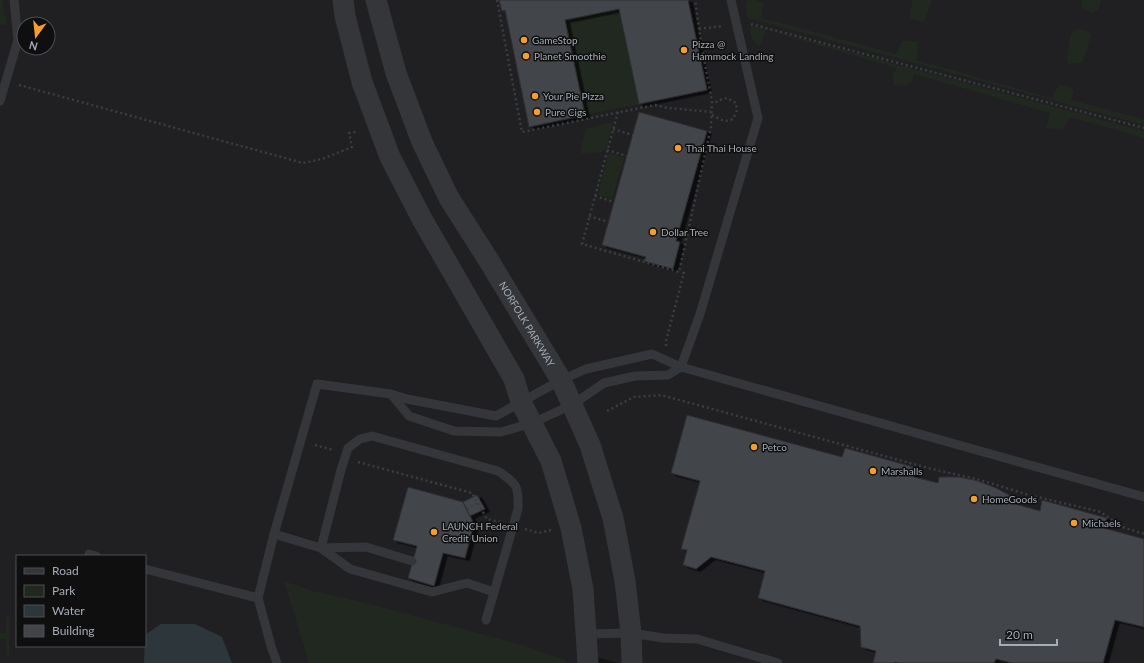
<svg xmlns="http://www.w3.org/2000/svg" width="1144" height="663" viewBox="0 0 1144 663" font-family="Lato,sans-serif">
<style>
.built{fill:#202022;fill-rule:evenodd}
.green{fill:#202820}
.water{fill:#2c363b}
.building{fill:#424448;stroke:#2d2e31;filter:url(#shadow)}
.lines{fill:none;stroke-linecap:round;stroke-linejoin:round}
.path{stroke:#3a3d41;stroke-width:2.5;stroke-dasharray:2 3;stroke-linecap:butt}
.service{stroke:#34363a;stroke-width:9}
.tertiary{stroke:#34363a;stroke-width:21}
.poi-dot{fill:#f59e2c;stroke:#0f0f10;stroke-width:1.5}
.labels{text-anchor:middle;stroke-width:3;stroke-linejoin:round;paint-order:stroke}
.poi-label{font-size:10px;fill:#a5acb6;stroke:#0f0f10;text-anchor:start}
.street-label{font-size:10px;fill:#a5acb6;stroke:#0f0f10}
</style>
<defs>
<filter id="shadow"><feDropShadow dx="4.5" dy="2.5" stdDeviation="0" flood-color="#0009"/></filter>
</defs>
<rect width="100%" height="100%" fill="#141415"/>
<path class="built" d="M0,0h1144v663h-526l-26,-7 -4,7h-588zM24,24h24v24h-24zM17,556h128v90h-128z"/>
<g class="green">
<polygon points="0,0 2,0 7,26 0,24"/>
<polygon points="748,0 754,0 764,2 761,18 896,54 902,41 911,41 918,42 917,60 1051,98 1059,85 1070,86 1074,92 1071,100 1144,119 1144,125 748,18 745,4"/>
<polygon points="913,0 932,0 925,20 921,21 910,19 910,12"/>
<polygon points="1082,0 1101,0 1098,10 1093,13 1084,9 1081,6"/>
<polygon points="619,9 639,104 585,115 565,20"/>
<path d="M750,25l394,106v7l-74,-21 -7,13 -17,-2 4,-15 -136,-39 -2,7 -5,4 -13,1 -1,-10 4,-8 -131,-38 -5,14 -3,1c-7,-5 -8,-12 -8,-20z"/>
<polygon points="1080,29 1088,31 1091,36 1082,63 1069,64 1067,60 1070,38 1074,30"/>
<polygon points="608,123 613,124 606,148 602,152 584,154 580,152 586,129"/>
<polygon points="609,153 624,158 612,199 598,195"/>
<polygon points="284,581 313,591 370,604 522,645 565,660 565,663 309,663"/>
<polygon points="9,616 9,657 7,656 6,639 0,639 0,633 6,633 6,617"/>
</g>
<polygon class="water" points="161,624 195,624 222,637 232,663 144,663 145,635"/>
<g class="building">
<polygon points="499,0 688,0 707,90 639,104 619,9 565,20 585,115 529,127 505,10 502,11"/>
<polygon points="639,112 707,131 676,241 680,242 673,269 644,261 646,257 602,245"/>
<polygon points="687,415 842,457 845,448 917,468 914,477 938,483 939,477 959,477 978,481 996,488 1013,497 1012,503 1040,511 1042,500 1107,518 1104,528 1144,539 1144,627 1115,620 1103,663 1012,663 996,659 994,663 899,663 895,662 894,663 873,663 876,651 861,647 860,626 758,598 765,571 711,557 696,569 683,565 687,550 681,549 700,481 671,473"/>
<polygon points="408,487 463,502 474,524 465,558 443,553 434,586 408,578 417,546 393,540"/>
<polygon points="477,495 485,509 470,516 463,502"/>
</g>
<g class="lines">
<g class="path">
<polyline points="497,0 522,132 655,105 668,108 712,112"/>
<polyline points="751,24 1144,128"/>
<polyline points="699,29 722,26"/>
<polyline points="19,85 303,163 322,159 352,147 349,133 356,132"/>
<polyline points="618,112 582,244 679,272 711,127 712,101 702,49 695,0"/>
<path d="M712,115c8,4 12,8 21,4l4,-9 -1,-7 -9,-5 -7,2 -7,4"/>
<polyline points="613,129 633,135"/>
<polyline points="607,150 627,156"/>
<polyline points="595,196 614,202"/>
<polyline points="589,216 608,222"/>
<polyline points="666,346 666,341 684,273 679,272"/>
<polyline points="607,411 634,397 661,395 928,468 980,480 1029,495 1101,512 1112,520 1116,525 1144,534"/>
<polyline points="315,445 333,450"/>
<polyline points="358,462 472,493 487,519 501,522"/>
<polyline points="467,509 478,503"/>
<polyline points="525,529 539,533 551,530"/>
</g>
<g class="service">
<polyline points="0,101 18,40 14,0"/>
<polyline points="391,394 409,416 454,431 501,432 532,423 572,405 604,383 635,376 668,375 681,367 700,314 758,118 731,0"/>
<polyline points="274,534 321,548 366,547 412,561"/>
<path d="M321,548l20,-78 7,-22 12,-9 12,-3 126,35c19,13 21,15 20,38l-32,111"/>
<polyline points="321,548 350,569 432,592 467,583 494,592"/>
<polyline points="89,554 96,556"/>
<polyline points="145,569 258,598"/>
<polyline points="587,634 631,633 663,638 697,639 778,663"/>
<polyline points="277,663 271,646 258,598 274,534 317,384 391,394 407,399 496,416 561,380 586,369 652,354 681,367 1144,497"/>
</g>
<g class="tertiary">
<polyline points="343,0 345,16 362,82 390,157 422,219 514,379 521,402 551,461 571,528 583,589 588,663"/>
<path id="s1" d="M376,0l20,73 26,69 27,56 40,63 72,119 29,65 23,73 12,63 6,52 1,30"/>
</g>
</g>
<g class="poi-dot">
<circle cx="524" cy="40" r="4"/>
<circle cx="684" cy="50" r="4"/>
<circle cx="526" cy="56" r="4"/>
<circle cx="535" cy="96" r="4"/>
<circle cx="537" cy="112" r="4"/>
<circle cx="678" cy="148" r="4"/>
<circle cx="653" cy="232" r="4"/>
<circle cx="754" cy="447" r="4"/>
<circle cx="873" cy="471" r="4"/>
<circle cx="974" cy="499" r="4"/>
<circle cx="1074" cy="523" r="4"/>
<circle cx="434" cy="532" r="4"/>
</g>
<g class="labels">
<g class="poi-label">
<text x="532" y="44">GameStop</text>
<text x="692" y="48">Pizza @<tspan x="692" dy="12">Hammock Landing</tspan></text>
<text x="534" y="60">Planet Smoothie</text>
<text x="543" y="100">Your Pie Pizza</text>
<text x="545" y="116">Pure Cigs</text>
<text x="686" y="152">Thai Thai House</text>
<text x="661" y="236">Dollar Tree</text>
<text x="762" y="451">Petco</text>
<text x="881" y="475">Marshalls</text>
<text x="982" y="503">HomeGoods</text>
<text x="1082" y="527">Michaels</text>
<text x="442" y="530">LAUNCH Federal<tspan x="442" dy="12">Credit Union</tspan></text>
</g>
<g class="street-label">
<text dy="4" stroke="none"><textPath href="#s1" startOffset="360">NORFOLK PARKWAY</textPath></text>
</g>
</g>
<rect x="16" y="555" width="130" height="92" fill="#0f0f10" stroke="#4b4e52"/>
<rect x="24" y="568" width="20" height="6" fill="#34363a" stroke="#4b4e52"/>
<text x="52" y="575" font-size="12" fill="#a5acb6">Road</text>
<rect x="24" y="585" width="20" height="12" fill="#202820" stroke="#4b4e52"/>
<text x="52" y="595" font-size="12" fill="#a5acb6">Park</text>
<rect x="24" y="605" width="20" height="12" fill="#2c363b" stroke="#4b4e52"/>
<text x="52" y="615" font-size="12" fill="#a5acb6">Water</text>
<rect x="24" y="625" width="20" height="12" fill="#424448" stroke="#4b4e52"/>
<text x="52" y="635" font-size="12" fill="#a5acb6">Building</text>
<g transform="translate(36 36) rotate(195)"><circle r="19" fill="#0f0f10" stroke="#4b4e52"/>
<path d="M0-3L7 15L0 10L-7 15Z" fill="#f59e2c"/>
<text y="-6" font-size="11" font-weight="bold" text-anchor="middle" fill="#a5acb6">N</text>
</g>
<path d="M1000 639v6h57v-6" fill="none" stroke="#a5acb6" stroke-width="2"/>
<text x="1006" y="639" font-size="12" fill="#a5acb6" stroke="#0f0f10" stroke-width="3" paint-order="stroke">20 m</text>
</svg>
